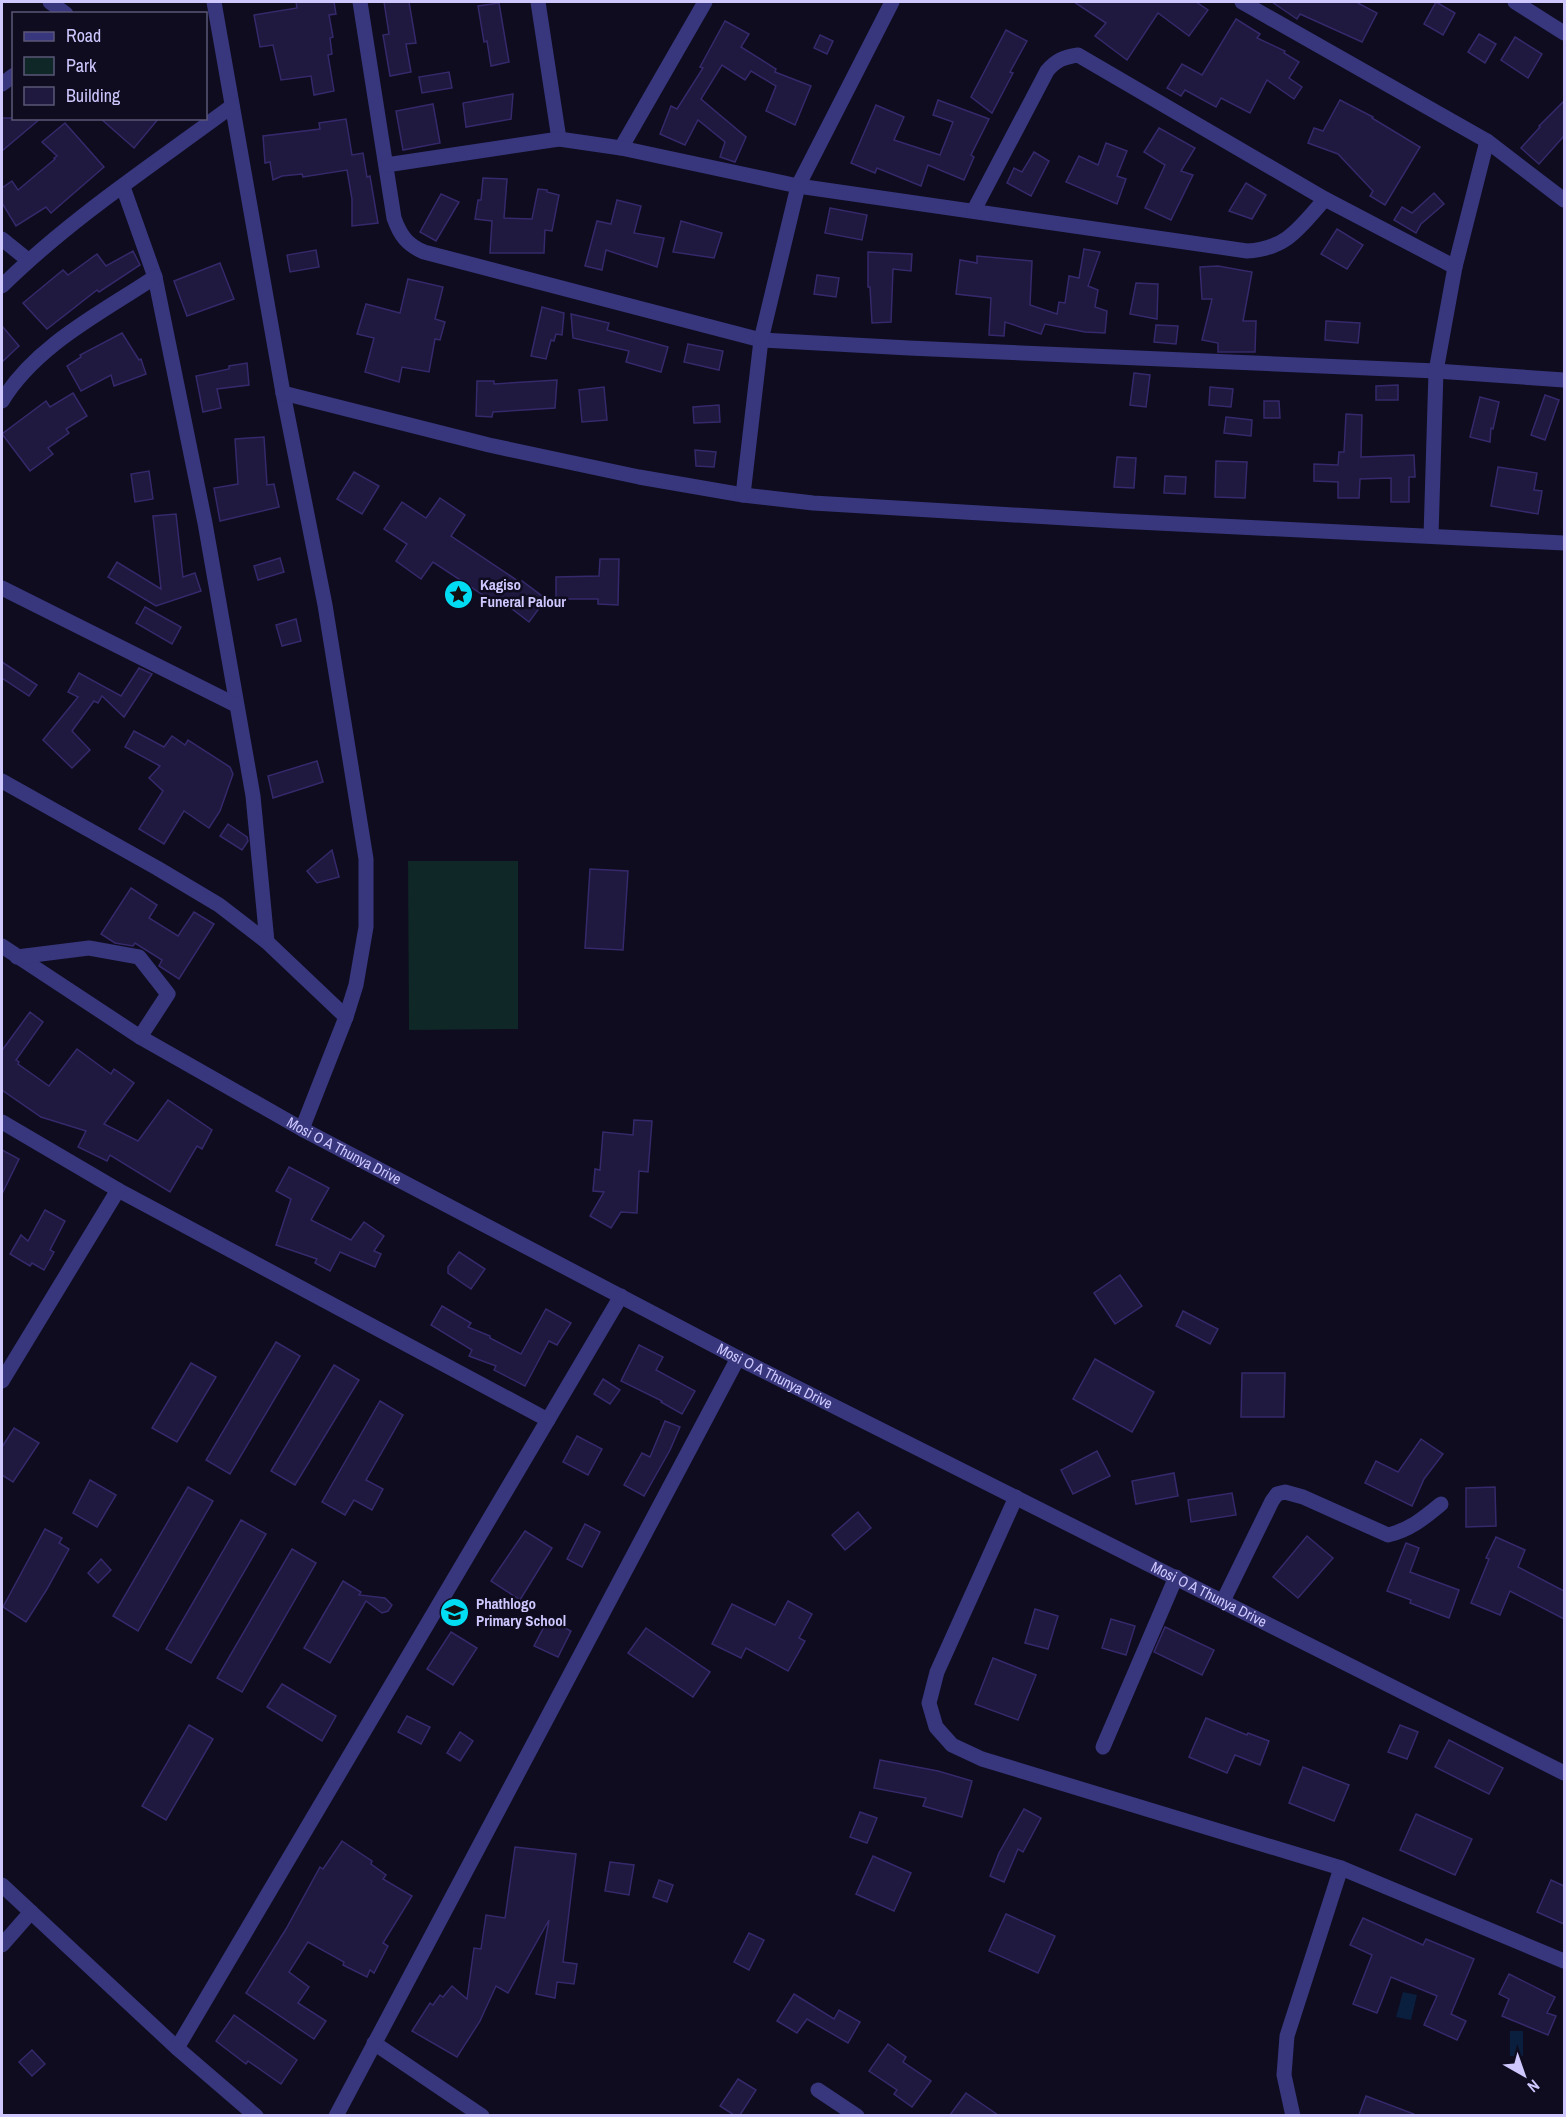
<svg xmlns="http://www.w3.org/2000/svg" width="1566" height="2117" viewBox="0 0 1566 2117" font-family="'Archivo Narrow',sans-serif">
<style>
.green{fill:#0f2726}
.water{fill:#0a1e3e}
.building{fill:#1f183f;stroke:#36296b;stroke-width:1.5}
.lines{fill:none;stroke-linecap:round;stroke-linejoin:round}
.minor{stroke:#38367d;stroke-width:15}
.labels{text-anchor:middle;stroke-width:5;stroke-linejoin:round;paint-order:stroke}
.poi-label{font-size:15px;font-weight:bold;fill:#cec8ff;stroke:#0e0c1e;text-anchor:start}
.street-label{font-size:15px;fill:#cec8ff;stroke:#0e0c1e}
</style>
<rect width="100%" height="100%" fill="#0e0c1e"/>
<polygon class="green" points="518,861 518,1029 409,1030 408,861"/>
<g class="water">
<polygon points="1403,1992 1417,1995 1411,2020 1396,2017"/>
<rect x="1510" y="2031" width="13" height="25"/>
</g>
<g class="building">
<polygon points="296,2 334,2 336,14 329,15 333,37 330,38 332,54 328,55 334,91 314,95 311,76 281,80 273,45 260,47 254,15 297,8"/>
<polygon points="384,2 409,2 416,43 406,44 411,72 390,76 383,35 389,34"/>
<polygon points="1074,2 1196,2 1208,10 1189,36 1158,13 1127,60 1095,36 1106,23"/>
<polygon points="1272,2 1356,2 1377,13 1362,42 1300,14 1297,19"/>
<polygon points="1436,2 1455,13 1443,35 1424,24"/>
<polygon points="499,3 509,62 491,66 487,41 484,42 478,6"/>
<polygon points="1236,19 1260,34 1257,38 1285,51 1284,53 1299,62 1289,78 1302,87 1294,99 1267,80 1250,113 1221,98 1216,107 1185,90 1181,96 1167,88 1182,64 1202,75"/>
<polygon points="725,21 749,34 741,47 776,69 775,72 811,86 795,125 766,111 776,86 751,71 745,80 722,65 701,99 746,137 735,162 720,157 725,142 698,120 685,145 660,134 671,106 677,109 703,68 700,67"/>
<polygon points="1006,30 1027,41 1010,72 1013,73 992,113 971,97"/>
<polygon points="1479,34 1496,44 1485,63 1468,52"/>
<polygon points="820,35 833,41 827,54 814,48"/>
<polygon points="1515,37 1542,54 1528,78 1501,60"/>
<polygon points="449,72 452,88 422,93 419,77"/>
<polygon points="513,94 511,119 466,127 463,103"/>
<polygon points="938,100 989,119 971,155 974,157 964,180 928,165 921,186 877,168 875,173 851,163 876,105 904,117 894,140 940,155 953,122 933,115"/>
<polygon points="1340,100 1373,117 1372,118 1420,147 1385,205 1370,196 1373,191 1338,154 1308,143 1314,128 1323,131"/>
<polygon points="1564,101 1564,136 1539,164 1521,148 1540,127 1539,126"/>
<polygon points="433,104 440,143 403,150 396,111"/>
<polygon points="2,118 41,118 2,151"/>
<polygon points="100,118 159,118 134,148"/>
<polygon points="346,119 352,155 363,153 367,177 370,176 378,223 352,226 352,199 347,170 303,177 302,174 282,176 273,180 270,162 265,163 263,136 320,129 319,123"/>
<polygon points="65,123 104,167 51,213 46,207 16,226 2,203 2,188 12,181 18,190 55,159 54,158 57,156 42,142"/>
<polygon points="1159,128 1195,148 1181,171 1193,175 1171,220 1145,208 1165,165 1144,152"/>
<polygon points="1106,143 1127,151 1117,176 1126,179 1117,204 1066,182 1079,156 1098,165"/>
<polygon points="1034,152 1049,161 1031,196 1007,183 1014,168 1022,172"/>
<polygon points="483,178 507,179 504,218 532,219 538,189 547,190 547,192 559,195 552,231 545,230 544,253 490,253 492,221 475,219 478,200 481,200"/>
<polygon points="1246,183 1266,195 1252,219 1229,211"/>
<polygon points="1434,193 1444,204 1421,224 1416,233 1394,220 1402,207 1412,213"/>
<polygon points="441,194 459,202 436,241 420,232"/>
<polygon points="617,200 641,206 634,233 664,238 657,267 606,250 602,270 585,266 597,221 611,224"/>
<polygon points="830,208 867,215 862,240 825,233"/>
<polygon points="681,221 722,233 714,258 673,252"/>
<polygon points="1337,229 1363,245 1347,269 1321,254"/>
<polygon points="1084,249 1100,252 1088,286 1098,290 1095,307 1107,311 1105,333 1085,332 1045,324 1041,334 1005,322 1004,336 989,335 991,298 956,294 960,260 977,263 977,256 1032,261 1030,305 1057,314 1059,302 1065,303 1069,276 1079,278"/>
<polygon points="316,250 319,267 290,272 287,255"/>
<polygon points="133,251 140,265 99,292 97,290 47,329 23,303 63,270 68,275 97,254 106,266"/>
<polygon points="868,252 912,254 911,271 893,269 891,322 872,323 870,287 868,287"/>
<polygon points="220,263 234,299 187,316 174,281"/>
<polygon points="1218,266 1252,272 1243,321 1256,321 1255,352 1218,352 1218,343 1202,340 1212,299 1202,299 1200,267"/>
<polygon points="817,275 839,278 836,297 814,294"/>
<polygon points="408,279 443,287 435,319 445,322 440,340 435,339 429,372 402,367 399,382 365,372 374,338 357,334 366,304 400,313"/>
<polygon points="1136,283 1158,284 1157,319 1130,314"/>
<polygon points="542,307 564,313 562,335 556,334 554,341 551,340 546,359 531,356"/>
<polygon points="571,314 609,323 607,330 668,347 661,372 626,362 629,351 573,338"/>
<polygon points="1326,321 1360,323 1358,343 1325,340"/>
<polygon points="1156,325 1178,326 1176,344 1154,342"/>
<polygon points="2,326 19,346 2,362"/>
<polygon points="122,333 139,360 141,359 146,374 114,386 111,375 81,391 67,366 81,357 80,355"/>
<polygon points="688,344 723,351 719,370 684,362"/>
<polygon points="247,363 249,385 217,389 221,408 203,412 196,376 229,369 229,366"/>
<polygon points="1134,373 1150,375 1146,407 1130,405"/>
<polygon points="557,380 555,408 493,412 492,417 476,416 477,381 494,381 494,384"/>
<polygon points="1398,385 1398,400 1376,400 1376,386"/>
<polygon points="604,387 607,420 582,422 579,390"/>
<polygon points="1210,387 1233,389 1231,407 1209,405"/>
<polygon points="73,393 87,416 66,429 69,433 48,448 53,454 30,471 2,434 46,401 50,407"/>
<polygon points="1545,395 1559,400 1545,440 1531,435"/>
<polygon points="1480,397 1499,402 1493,429 1491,428 1490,442 1470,437"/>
<polygon points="1264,401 1279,401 1280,418 1264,418"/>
<polygon points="719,405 720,422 694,423 693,407"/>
<polygon points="1346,414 1362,415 1361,457 1414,455 1415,477 1409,477 1409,502 1391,502 1391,478 1360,479 1359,498 1338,498 1338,482 1314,481 1314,464 1338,465 1339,452 1344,452"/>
<polygon points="1226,417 1252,420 1251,436 1224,433"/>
<polygon points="264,437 267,485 274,484 279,507 220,521 214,488 238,484 235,439"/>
<polygon points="695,450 716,452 714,467 696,466"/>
<polygon points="1117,457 1136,458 1134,488 1114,487"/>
<polygon points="1216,461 1247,462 1245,498 1215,497"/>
<polygon points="1498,467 1537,473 1534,490 1542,491 1538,514 1491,506"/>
<polygon points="149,471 153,499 135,502 131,474"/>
<polygon points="354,472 379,486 362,514 337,499"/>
<polygon points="1165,476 1186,477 1185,494 1164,493"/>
<polygon points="440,498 465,515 451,536 521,583 522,581 546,599 529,622 498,598 495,603 433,562 421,579 396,561 407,544 384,529 402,502 426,518"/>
<polygon points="176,514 183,577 195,573 201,591 156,606 108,577 117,562 161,589 153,516"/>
<polygon points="280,558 284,572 258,580 254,566"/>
<polygon points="600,559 619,559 618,605 598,604 598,599 556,599 556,577 599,576"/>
<polygon points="145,607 181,627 172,644 136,623"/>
<polygon points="296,619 301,641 282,646 276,625"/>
<polygon points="2,662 37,685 29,696 2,678"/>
<polygon points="139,668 152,674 124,717 102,696 98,703 94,701 72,731 90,750 72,768 43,740 78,697 68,692 79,673 121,696"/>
<polygon points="134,731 164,747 172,736 185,745 188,740 230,767 233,774 220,811 209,828 184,811 164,844 139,829 163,791 149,778 160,766 125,747"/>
<polygon points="317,761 323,782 273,798 268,776"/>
<polygon points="228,824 247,837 248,841 242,850 220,836"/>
<polygon points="332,850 339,877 317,883 307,871"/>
<polygon points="590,869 628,871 623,950 585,948"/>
<polygon points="131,888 157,905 149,918 178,936 194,912 214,924 179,979 159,966 162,960 135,943 133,946 115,943 101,934"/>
<polygon points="30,1012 43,1022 16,1060 19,1062 18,1064 49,1086 77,1049 111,1074 114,1069 134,1083 104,1124 138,1141 168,1100 212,1130 202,1149 197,1146 170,1192 110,1155 107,1161 78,1147 86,1131 41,1117 2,1090 2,1048 3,1049"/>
<polygon points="634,1120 652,1121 648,1172 639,1171 637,1213 621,1212 611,1228 590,1216 604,1192 593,1191 595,1169 600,1170 603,1132 633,1135"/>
<polygon points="2,1150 19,1159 2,1194"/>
<polygon points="289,1167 329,1188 311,1220 351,1240 364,1222 384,1236 374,1251 381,1254 375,1267 340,1252 330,1271 315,1263 317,1259 276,1245 291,1199 276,1191"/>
<polygon points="45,1210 65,1221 50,1250 54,1252 44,1270 32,1263 30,1266 10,1254 21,1235 28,1241"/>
<polygon points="459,1252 485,1269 471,1289 448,1273 448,1267"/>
<polygon points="1120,1275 1142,1306 1115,1324 1094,1293"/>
<polygon points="442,1306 471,1323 468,1327 490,1336 490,1338 521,1354 546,1309 571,1323 557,1345 549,1341 525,1386 494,1370 496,1366 469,1356 472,1350 431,1325"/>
<polygon points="1183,1311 1218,1329 1210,1344 1176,1326"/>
<polygon points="276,1342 300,1356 230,1474 206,1460"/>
<polygon points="639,1345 663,1357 656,1370 695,1391 682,1414 661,1402 662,1401 621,1381"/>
<polygon points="1095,1359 1154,1392 1132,1432 1073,1399"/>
<polygon points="191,1363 216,1377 177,1442 152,1428"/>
<polygon points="334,1365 359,1380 295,1485 271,1471"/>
<polygon points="1242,1373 1285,1373 1284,1417 1241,1417"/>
<polygon points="603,1379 620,1390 610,1404 594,1394"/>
<polygon points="380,1401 403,1415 366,1480 383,1489 372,1510 354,1500 345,1515 322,1502"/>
<polygon points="665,1421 680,1427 670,1450 644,1496 624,1485 642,1453 650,1457"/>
<polygon points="14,1428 39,1443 13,1482 2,1475 2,1447"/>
<polygon points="577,1436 602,1449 588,1475 563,1462"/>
<polygon points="1421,1439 1443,1454 1424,1479 1412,1506 1365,1483 1376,1461 1398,1472"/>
<polygon points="1097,1451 1110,1476 1073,1494 1061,1470"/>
<polygon points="1174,1473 1178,1496 1136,1504 1132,1481"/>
<polygon points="90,1480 116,1495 97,1527 73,1513"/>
<polygon points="188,1487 213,1501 138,1631 113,1616"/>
<polygon points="1495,1487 1496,1526 1466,1527 1466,1488"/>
<polygon points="1232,1493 1236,1515 1191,1522 1188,1500"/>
<polygon points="858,1512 871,1528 845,1550 832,1535"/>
<polygon points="241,1520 266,1534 191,1663 166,1649"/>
<polygon points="585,1524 600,1532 582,1567 567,1559"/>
<polygon points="45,1529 62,1538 59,1543 69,1549 47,1589 26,1622 3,1607"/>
<polygon points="525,1531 552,1548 520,1600 491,1581"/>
<polygon points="1307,1536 1333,1558 1298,1598 1273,1577"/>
<polygon points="1496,1537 1525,1550 1518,1567 1564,1591 1564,1619 1510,1591 1500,1615 1471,1603 1489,1559 1486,1558"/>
<polygon points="1406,1543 1419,1548 1410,1572 1459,1590 1449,1618 1410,1603 1411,1600 1387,1591"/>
<polygon points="292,1549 316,1563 242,1692 217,1678"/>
<polygon points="101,1559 111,1570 98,1583 88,1573"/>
<polygon points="343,1581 361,1592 359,1595 385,1598 392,1605 388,1611 382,1613 366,1601 330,1663 304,1648"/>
<polygon points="788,1601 812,1614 799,1638 805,1641 788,1671 746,1648 741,1658 712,1644 732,1604 775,1625"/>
<polygon points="1035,1609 1058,1616 1048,1649 1025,1643"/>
<polygon points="548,1619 571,1631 558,1657 534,1646"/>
<polygon points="1111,1619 1135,1626 1126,1655 1102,1648"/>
<polygon points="1165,1627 1214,1650 1202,1675 1154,1652"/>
<polygon points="646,1628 710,1672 693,1697 628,1653"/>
<polygon points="451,1632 477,1648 453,1685 427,1669"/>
<polygon points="993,1658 1036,1675 1018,1720 975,1704"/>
<polygon points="282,1684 336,1716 322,1741 267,1707"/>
<polygon points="407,1716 430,1727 421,1744 398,1732"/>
<polygon points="1206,1718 1247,1735 1248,1733 1269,1741 1260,1765 1235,1755 1227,1773 1189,1757"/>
<polygon points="189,1725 213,1739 166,1820 142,1806"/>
<polygon points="1400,1725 1418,1732 1407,1759 1388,1752"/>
<polygon points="460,1732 473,1741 460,1761 447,1753"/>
<polygon points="1449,1740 1503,1768 1489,1794 1435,1767"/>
<polygon points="880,1760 938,1771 972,1781 962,1817 923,1806 926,1798 874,1788"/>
<polygon points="1303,1767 1349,1785 1334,1821 1289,1803"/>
<polygon points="1024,1809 1041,1818 1023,1852 1018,1849 1004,1882 990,1876 999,1853"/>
<polygon points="860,1812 877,1818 867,1843 850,1837"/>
<polygon points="1416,1814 1472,1839 1455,1875 1400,1850"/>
<polygon points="342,1841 372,1861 371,1864 386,1875 383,1879 412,1896 383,1943 388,1946 374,1973 370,1970 367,1977 343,1965 344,1962 308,1942 289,1972 309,1987 298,2003 326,2021 314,2039 246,1993 286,1929 320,1867 323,1869"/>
<polygon points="515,1847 576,1854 563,1962 577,1964 574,1984 557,1982 555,1998 536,1994 549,1920 508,1993 496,1986 480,2021 457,2057 412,2031 430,2003 433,2005 440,1995 443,1997 452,1986 467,1999 474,1948 481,1949 486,1915 505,1918"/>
<polygon points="873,1856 911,1873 894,1911 856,1894"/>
<polygon points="610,1862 634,1865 629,1895 605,1891"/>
<polygon points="659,1880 673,1885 667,1902 653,1897"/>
<polygon points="1551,1880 1564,1886 1564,1924 1537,1912"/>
<polygon points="1006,1914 1055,1936 1038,1973 989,1951"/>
<polygon points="1363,1918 1423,1945 1426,1939 1474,1959 1451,2014 1466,2021 1457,2040 1424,2025 1437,1996 1391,1977 1377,2013 1353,2004 1372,1955 1350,1945"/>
<polygon points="749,1933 764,1940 749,1970 734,1962"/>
<polygon points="1509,1974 1555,1997 1547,2013 1556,2016 1548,2035 1502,2016 1509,1999 1499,1994"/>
<polygon points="794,1994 834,2019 839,2010 860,2022 848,2043 807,2019 797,2033 777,2021"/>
<polygon points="234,2015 297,2060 281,2084 248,2061 246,2064 216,2041"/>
<polygon points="888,2044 906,2057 903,2062 931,2081 912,2107 894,2094 897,2090 869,2071"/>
<polygon points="32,2050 45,2064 32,2076 19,2062"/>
<polygon points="738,2079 756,2090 740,2115 734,2115 720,2106"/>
<polygon points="966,2093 998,2115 950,2115"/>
<polygon points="1366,2096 1414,2114 1414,2115 1359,2115"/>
</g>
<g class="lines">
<g class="minor">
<polyline points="50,2 66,14"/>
<polyline points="214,2 283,393 325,605 366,859 366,927 356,985 346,1017 302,1129"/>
<path d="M360,2l34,216c6,17 13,27 30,34l337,88 148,8 527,23 128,9"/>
<polyline points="538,2 559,139"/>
<polyline points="1242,2 1487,141 1564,200"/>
<polyline points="1515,2 1564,33"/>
<polyline points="2,84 14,75"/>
<polyline points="621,148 705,2"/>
<path d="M386,165l173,-26 62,9 177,38 449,65c40,-2 53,-24 78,-52"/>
<polyline points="123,187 155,277 205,523 253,796 267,942"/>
<path d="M974,210l73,-139c9,-11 17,-14 31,-16l247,144 130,68"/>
<polyline points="2,239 28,260"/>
<path d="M2,286c69,-68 152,-122 230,-180"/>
<polyline points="283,393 489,445 639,477 743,495 813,503 1117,521 1564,543"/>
<path d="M2,401c34,-56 99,-88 153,-124"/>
<polyline points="743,495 761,340 798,186 892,2"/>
<polyline points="1431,536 1436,371 1455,267 1487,141"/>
<polyline points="2,588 236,705"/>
<polyline points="2,781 157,868 219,905 267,942 346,1017"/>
<path id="s1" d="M2,946l138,91 162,92 436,229 826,415"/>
<polyline points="17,957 89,948 139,957 168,994 140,1037"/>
<polyline points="2,1122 118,1190 548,1420"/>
<polyline points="2,1381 118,1190"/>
<polyline points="1016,1497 937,1672 929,1703 936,1727 952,1745 982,1759 1341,1868 1564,1961"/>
<path d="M1223,1601l49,-100 5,-7 8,-2 18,5 85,38c22,-5 36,-17 53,-31"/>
<polyline points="1103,1747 1176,1577"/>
<polyline points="2,1885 177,2048 256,2116"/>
<polyline points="2,1945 31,1912"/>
<polyline points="374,2043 482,2116"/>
<polyline points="177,2048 621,1296"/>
<polyline points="818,2090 857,2116"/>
<polyline points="336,2116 738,1358"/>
<polyline points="1293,2116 1284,2075 1287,2036 1341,1868"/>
</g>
</g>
<defs>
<symbol id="sight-disc" viewBox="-11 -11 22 22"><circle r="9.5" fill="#00ddf3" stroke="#0e0c1e"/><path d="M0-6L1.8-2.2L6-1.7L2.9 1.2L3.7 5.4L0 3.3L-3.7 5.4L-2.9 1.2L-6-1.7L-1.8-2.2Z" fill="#111"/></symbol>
<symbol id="school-disc" viewBox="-11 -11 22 22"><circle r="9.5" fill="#00ddf3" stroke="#0e0c1e"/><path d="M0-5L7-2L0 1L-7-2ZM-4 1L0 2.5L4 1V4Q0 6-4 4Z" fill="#111"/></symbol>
</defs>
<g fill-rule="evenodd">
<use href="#sight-disc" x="442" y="578" width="33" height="33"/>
<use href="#school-disc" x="438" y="1596" width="33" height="33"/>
</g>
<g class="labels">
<g class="poi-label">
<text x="480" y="590">Kagiso<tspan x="480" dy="17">Funeral Palour</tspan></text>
<text x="476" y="1609">Phathlogo<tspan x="476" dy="17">Primary School</tspan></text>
</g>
<g class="street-label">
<text dy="5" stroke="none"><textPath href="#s1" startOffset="399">Mosi O A Thunya Drive</textPath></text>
<text dy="5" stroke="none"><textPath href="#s1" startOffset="885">Mosi O A Thunya Drive</textPath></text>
<text dy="5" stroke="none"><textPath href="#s1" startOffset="1371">Mosi O A Thunya Drive</textPath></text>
</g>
</g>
<rect width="1566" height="2117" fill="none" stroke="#cec8ff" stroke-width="6"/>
<rect x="12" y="12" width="195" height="108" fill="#0e0c1e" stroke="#5b5778" stroke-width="1.5"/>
<rect x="24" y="32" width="30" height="9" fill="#38367d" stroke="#5b5778" stroke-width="1.5"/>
<text x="66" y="42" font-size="18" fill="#cec8ff">Road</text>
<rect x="24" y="57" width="30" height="18" fill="#0f2726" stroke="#5b5778" stroke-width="1.5"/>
<text x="66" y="72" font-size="18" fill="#cec8ff">Park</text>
<rect x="24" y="87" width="30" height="18" fill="#1f183f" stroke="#5b5778" stroke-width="1.5"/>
<text x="66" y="102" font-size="18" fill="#cec8ff">Building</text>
<g transform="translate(1524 2075) rotate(140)" stroke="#0e0c1e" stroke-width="4.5" paint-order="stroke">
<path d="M0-4.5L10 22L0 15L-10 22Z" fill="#cec8ff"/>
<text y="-9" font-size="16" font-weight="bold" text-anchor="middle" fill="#cec8ff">N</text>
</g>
</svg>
